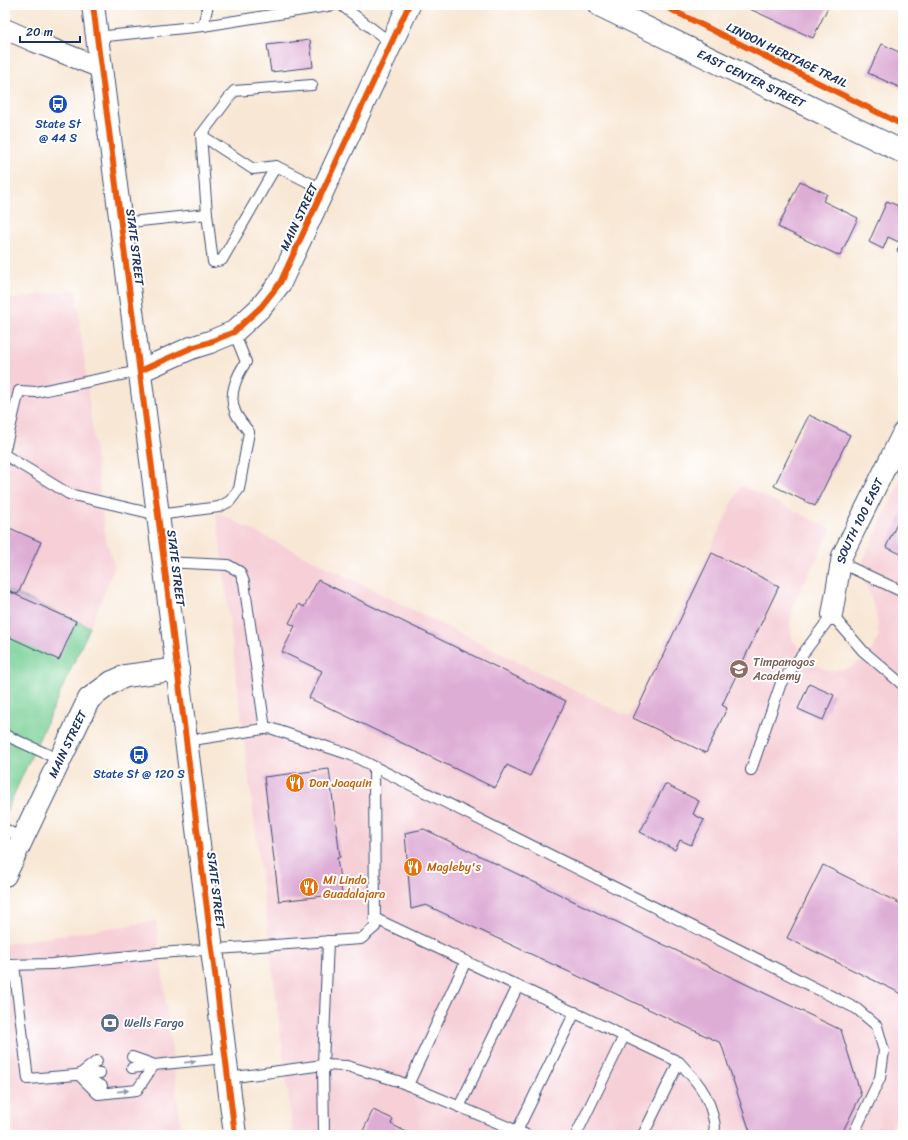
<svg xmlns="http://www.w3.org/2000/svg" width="908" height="1140" viewBox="0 0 908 1140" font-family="Sriracha,sans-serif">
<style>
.built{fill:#f6cfd7}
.green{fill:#76cf95;stroke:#487f7a}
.building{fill:#deadd6}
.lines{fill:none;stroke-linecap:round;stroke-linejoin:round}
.lane-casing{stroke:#3c4b70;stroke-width:12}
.street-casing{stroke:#3c4b70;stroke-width:22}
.secondary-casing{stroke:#3c4b70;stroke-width:24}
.primary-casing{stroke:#3c4b70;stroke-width:24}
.lane{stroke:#fff;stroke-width:10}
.street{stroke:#fff;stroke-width:20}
.secondary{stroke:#fff;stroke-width:22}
.primary{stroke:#fff;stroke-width:22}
.cycleway-casing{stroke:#fff;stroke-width:8}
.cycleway{stroke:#e8590c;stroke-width:6}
.oneway{fill:#8d97ae}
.labels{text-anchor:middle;stroke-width:4;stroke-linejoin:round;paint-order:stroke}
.street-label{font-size:12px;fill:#1b2f5e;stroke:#fff}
.transit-label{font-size:12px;fill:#164399;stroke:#fff}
.education-label{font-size:12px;fill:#785e54;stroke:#fff;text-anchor:start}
.food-label{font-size:12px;fill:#c56008;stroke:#fff;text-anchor:start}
.service-label{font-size:12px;fill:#4e5e75;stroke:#fff;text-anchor:start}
</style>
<rect width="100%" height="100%" fill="#fff"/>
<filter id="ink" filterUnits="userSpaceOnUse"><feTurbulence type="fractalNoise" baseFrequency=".025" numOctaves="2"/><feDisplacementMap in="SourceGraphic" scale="8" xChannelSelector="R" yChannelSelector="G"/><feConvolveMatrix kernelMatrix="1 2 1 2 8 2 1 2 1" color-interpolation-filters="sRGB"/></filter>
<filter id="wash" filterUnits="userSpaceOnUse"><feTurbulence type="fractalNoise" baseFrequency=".012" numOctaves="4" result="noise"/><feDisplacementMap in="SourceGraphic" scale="16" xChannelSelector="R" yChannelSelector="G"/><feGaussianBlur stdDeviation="0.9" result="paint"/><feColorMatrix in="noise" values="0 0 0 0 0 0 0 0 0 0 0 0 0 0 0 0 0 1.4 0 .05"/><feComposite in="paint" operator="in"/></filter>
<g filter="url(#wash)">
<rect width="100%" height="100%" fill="#f8e7d4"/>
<g class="built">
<polygon points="76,289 105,536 115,567 90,627 5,590 5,300"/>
<polygon points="903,475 903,1102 888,1135 293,1135 216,512 629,717 741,485 832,529 795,601 790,622 793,641 809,661 828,671 849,668 868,657 879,636 876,612 862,574 864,558"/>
<polygon points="156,921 182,1135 14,1135 5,1013 5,944"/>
</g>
<polygon class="green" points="5,589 90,627 5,814"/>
<g id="blocks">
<g class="building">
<polygon points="741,5 829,5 813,38"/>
<polygon points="310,40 313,67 271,72 267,45"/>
<polygon points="882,44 903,54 903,89 868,73"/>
<polygon points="800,181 827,194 823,201 858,218 840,256 778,227"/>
<polygon points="887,201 903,208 903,254 897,251 901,243 888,237 883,249 869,242"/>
<polygon points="809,415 850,435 815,506 774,486"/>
<polygon points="903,511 903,555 886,547"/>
<polygon points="5,526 41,542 18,594 5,589"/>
<polygon points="712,553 779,586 722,705 727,708 706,753 633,718"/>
<polygon points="318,580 566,701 530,776 507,765 495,788 309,698 322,671 282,652 295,626 289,623 299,604 304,607"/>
<polygon points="5,590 76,621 59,660 5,635"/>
<polygon points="809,684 834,695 823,720 798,709"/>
<polygon points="329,769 340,857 337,858 342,894 279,901 264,777"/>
<polygon points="665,784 699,801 693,814 704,820 691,845 680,840 675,850 640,832"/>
<polygon points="424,829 841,1030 861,1095 841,1135 751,1135 721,1043 426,905 411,909 405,833"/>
<polygon points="823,865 903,905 903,992 902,994 787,938"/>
<polygon points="373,1110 393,1119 391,1124 412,1135 361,1135"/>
</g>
</g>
</g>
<g filter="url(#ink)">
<use href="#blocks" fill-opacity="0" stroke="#3c4b70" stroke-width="1"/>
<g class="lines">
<defs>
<g id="lane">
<polyline points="341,5 391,43"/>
<polyline points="203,26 334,5"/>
<polyline points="97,37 203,26 208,5"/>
<polyline points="201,135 253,169 276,166"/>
<polyline points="207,214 201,135 234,91 312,85"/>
<polyline points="121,223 207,214 213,262 222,260 276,166 324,190"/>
<polyline points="5,449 19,391 36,392 140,371"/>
<path d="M5,455l64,39 89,21 61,-8 11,-6 9,-12 10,-57c-5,-7 -12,-14 -14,-21 -7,-16 2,-36 11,-49l-12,-30"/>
<polyline points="164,562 228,565 240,572 244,582 265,729"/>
<polyline points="841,563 903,592"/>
<polyline points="5,735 60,760"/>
<polyline points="186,741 270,728 351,755 857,1009 877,1026 884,1051 880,1078 853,1135"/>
<polyline points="751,770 781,683 832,615 863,651 903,685"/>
<polyline points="5,829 23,839"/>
<path d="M374,918l305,144c16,17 29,31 34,55 2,7 3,12 0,18"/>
<polyline points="328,941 323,1065 347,1066 398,1081 527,1135"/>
<polyline points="5,965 52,964 159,953 361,939 375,927 374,767"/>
<polyline points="14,965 28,1079 100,1073"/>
<polyline points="132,1057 152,1064"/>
<polyline points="132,1068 154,1065 225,1058"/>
<polyline points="79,1075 98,1094 137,1090 154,1065"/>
<polyline points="79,1075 97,1061"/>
<polyline points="86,1078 102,1086"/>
<polyline points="228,1078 323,1065 324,1135"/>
<polyline points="408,1085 466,961"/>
<polyline points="459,1107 518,986"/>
<polyline points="517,1131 575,1012"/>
<polyline points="576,1135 624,1036"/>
<polyline points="643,1135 679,1062"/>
</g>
<g id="street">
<polyline points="5,29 35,42 101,68"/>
<path id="s1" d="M832,615l10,-59 61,-124"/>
</g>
<g id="secondary">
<path id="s2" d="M599,5l304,147"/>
<polyline points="140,371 191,348 210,342 234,332 261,307 280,283 409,5"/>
<path id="s3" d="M5,875l84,-176 23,-17 14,-6 52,-7"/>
</g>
<polyline id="primary" points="93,5 164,562 235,1135"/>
</defs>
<use href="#lane" class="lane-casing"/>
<use href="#street" class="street-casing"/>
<use href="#secondary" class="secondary-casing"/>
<use href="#primary" class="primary-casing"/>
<use href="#lane" class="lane"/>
<use href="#street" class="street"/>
<use href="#secondary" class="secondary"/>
<use href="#primary" class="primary"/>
<defs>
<g id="cycleway">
<polyline points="93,5 164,562 235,1135"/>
<polyline points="662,5 903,125"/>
<polyline points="140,371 191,348 210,342 234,332 261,307 280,283 409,5"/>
</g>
</defs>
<use href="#cycleway" class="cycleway-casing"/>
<use href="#cycleway" class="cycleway"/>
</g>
<defs><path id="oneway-solid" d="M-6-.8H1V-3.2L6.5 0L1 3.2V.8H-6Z"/></defs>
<g class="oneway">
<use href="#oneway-solid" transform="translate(190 1062) rotate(-6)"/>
<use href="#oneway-solid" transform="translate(123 1091) rotate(-6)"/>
</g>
</g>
<defs>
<symbol id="bus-disc" viewBox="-11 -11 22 22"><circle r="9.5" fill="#1a4fb4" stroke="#fff"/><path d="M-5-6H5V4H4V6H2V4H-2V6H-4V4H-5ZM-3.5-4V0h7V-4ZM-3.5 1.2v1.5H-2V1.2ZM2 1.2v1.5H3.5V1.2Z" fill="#fff"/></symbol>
<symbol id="school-disc" viewBox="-11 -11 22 22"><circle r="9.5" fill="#8d6e63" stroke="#fff"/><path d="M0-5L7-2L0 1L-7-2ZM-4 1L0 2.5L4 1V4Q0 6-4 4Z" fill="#fff"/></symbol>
<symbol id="restaurant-disc" viewBox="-11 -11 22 22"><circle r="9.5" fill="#e8710a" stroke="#fff"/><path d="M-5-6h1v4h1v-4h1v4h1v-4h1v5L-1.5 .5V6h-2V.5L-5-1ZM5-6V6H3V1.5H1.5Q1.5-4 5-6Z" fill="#fff"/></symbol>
<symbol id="bank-disc" viewBox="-11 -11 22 22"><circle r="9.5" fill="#5c6f8a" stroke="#fff"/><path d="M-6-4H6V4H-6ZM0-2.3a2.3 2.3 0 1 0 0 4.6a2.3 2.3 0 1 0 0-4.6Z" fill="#fff"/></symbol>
</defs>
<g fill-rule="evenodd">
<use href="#bus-disc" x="47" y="93" width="22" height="22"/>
<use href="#school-disc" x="728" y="658" width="22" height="22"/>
<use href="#bus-disc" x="128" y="744" width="22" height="22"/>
<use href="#restaurant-disc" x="284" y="772" width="22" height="22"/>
<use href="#restaurant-disc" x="402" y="856" width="22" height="22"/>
<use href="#restaurant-disc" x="298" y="876" width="22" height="22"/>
<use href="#bank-disc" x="99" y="1012" width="22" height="22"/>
</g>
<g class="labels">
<g class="street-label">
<text transform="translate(787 55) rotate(26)" y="4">LINDON HERITAGE TRAIL</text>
<text dy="4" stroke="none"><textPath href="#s2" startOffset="169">EAST CENTER STREET</textPath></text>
<text transform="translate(299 217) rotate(-65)" y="4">MAIN STREET</text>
<text transform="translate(135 247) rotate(83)" y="4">STATE STREET</text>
<text dy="4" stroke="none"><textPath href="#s1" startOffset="99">SOUTH 100 EAST</textPath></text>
<text transform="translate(176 568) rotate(83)" y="4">STATE STREET</text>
<text dy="4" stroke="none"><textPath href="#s3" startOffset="145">MAIN STREET</textPath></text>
<text transform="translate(216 890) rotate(83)" y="4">STATE STREET</text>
</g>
<g class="transit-label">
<text x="58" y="128">State St<tspan x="58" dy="14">@ 44 S</tspan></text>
<text x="139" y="778">State St @ 120 S</text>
</g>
<g class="education-label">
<text x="753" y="666">Timpanogos<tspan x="753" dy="14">Academy</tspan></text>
</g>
<g class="food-label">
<text x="309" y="787">Don Joaquin</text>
<text x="427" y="871">Magleby's</text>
<text x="323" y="884">Mi Lindo<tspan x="323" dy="14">Guadalajara</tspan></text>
</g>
<g class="service-label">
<text x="124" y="1027">Wells Fargo</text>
</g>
</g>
<rect width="908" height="1140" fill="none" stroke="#fff" stroke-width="20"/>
<path d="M20 36v6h60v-6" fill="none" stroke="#1b2f5e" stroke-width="2"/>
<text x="26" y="36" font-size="12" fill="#1b2f5e" stroke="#ffffff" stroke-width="3" paint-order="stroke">20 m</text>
</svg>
